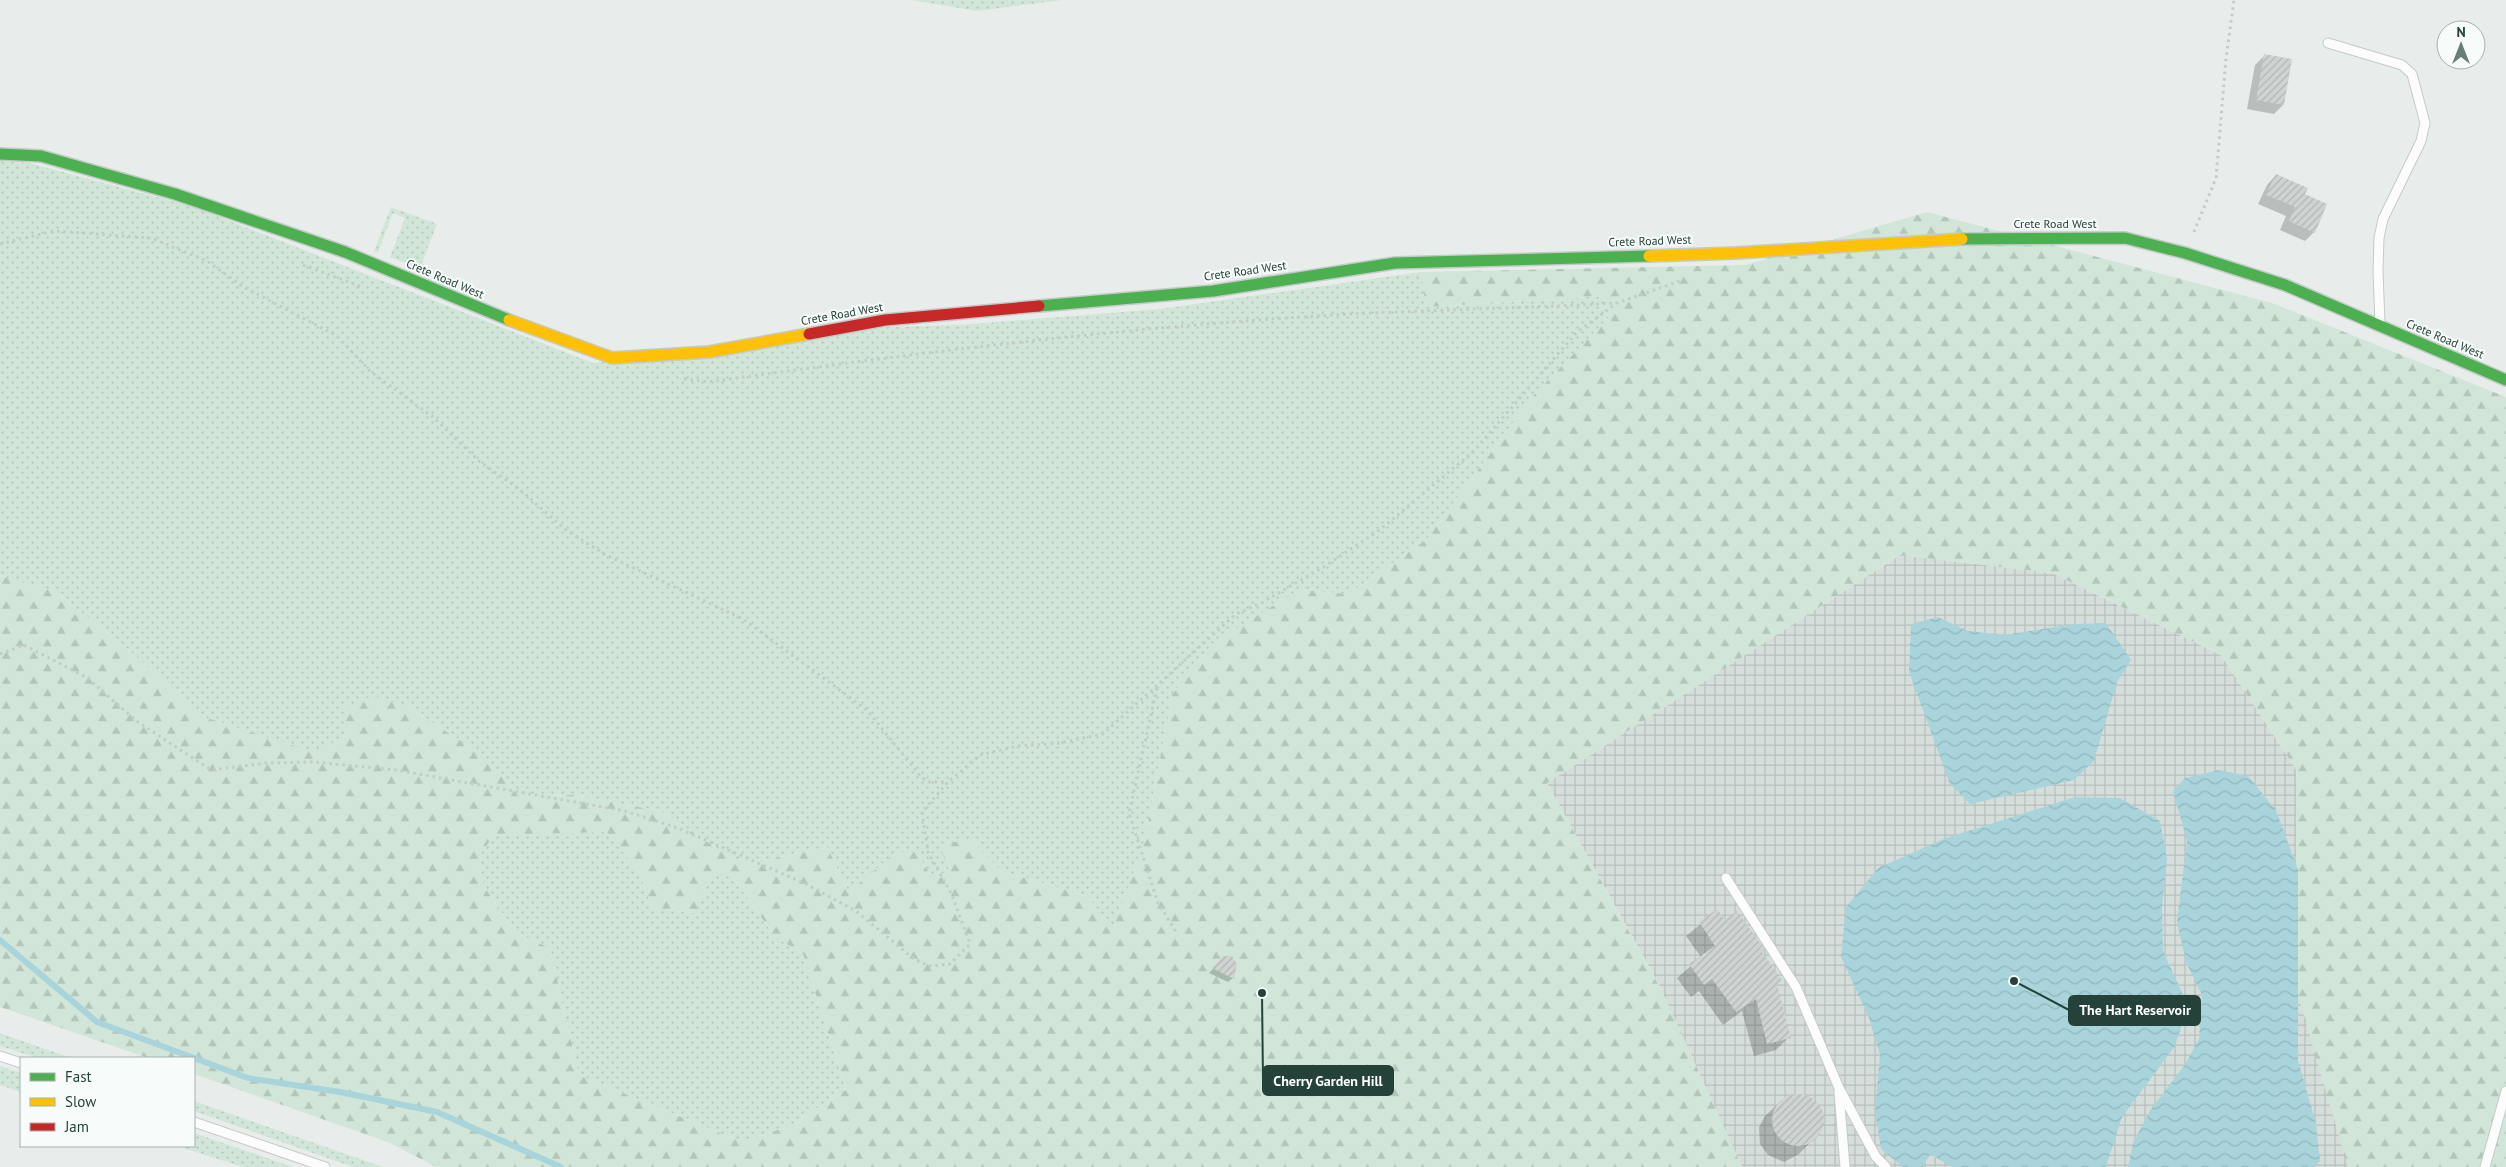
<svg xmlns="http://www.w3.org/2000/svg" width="2506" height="1167" viewBox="0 0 2506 1167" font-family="'PT Sans',sans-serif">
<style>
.industrial{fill:url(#industrial-grid)}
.grass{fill:url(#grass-dots)}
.forest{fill:url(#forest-firs);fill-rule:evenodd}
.water{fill:url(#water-waves)}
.shadow{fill:#0003}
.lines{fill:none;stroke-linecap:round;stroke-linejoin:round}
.stream{stroke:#a9d4db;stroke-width:6}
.building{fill:url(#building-hatch)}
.lane-casing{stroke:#c5cac8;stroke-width:11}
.fast-casing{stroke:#c3cbc8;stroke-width:14}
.slow-casing{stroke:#c3cbc8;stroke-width:14}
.jam-casing{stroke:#c3cbc8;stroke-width:14}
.path{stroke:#c3ccca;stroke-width:3;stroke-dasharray:2.5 4;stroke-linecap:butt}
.lane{stroke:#fcfcfc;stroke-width:9}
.fast{stroke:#4caf50;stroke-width:11}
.slow{stroke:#ffc107;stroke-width:11}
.jam{stroke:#c62828;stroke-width:11}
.labels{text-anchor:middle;stroke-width:4;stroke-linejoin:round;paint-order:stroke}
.street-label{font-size:12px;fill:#24423a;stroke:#f7fbf9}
.leader{fill:none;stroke:#24423a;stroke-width:2}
.callout-dot{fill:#24423a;stroke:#f7fbf9;stroke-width:2}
.callout{fill:#24423a;stroke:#24423a;stroke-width:2}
.callout-label{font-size:14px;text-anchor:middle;font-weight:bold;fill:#fff}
</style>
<defs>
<pattern id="industrial-grid" width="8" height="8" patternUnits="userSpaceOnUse" patternTransform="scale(1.25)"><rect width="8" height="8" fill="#d6dedb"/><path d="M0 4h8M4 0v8" fill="none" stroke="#b8c0bd"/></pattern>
<pattern id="grass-dots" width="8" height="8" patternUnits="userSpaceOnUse" patternTransform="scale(1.25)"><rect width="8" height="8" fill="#d1e6d8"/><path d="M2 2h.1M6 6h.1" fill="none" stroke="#b3c6ba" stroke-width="1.8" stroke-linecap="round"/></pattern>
<pattern id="forest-firs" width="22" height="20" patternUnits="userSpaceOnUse" patternTransform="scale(1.25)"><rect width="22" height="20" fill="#d1e6d8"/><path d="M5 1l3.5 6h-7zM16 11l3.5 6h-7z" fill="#b3c6ba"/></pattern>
<pattern id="water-waves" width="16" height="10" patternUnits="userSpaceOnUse" patternTransform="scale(1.25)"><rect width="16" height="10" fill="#a9d4db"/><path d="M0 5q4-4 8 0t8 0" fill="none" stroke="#91b7bd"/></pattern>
<pattern id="building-hatch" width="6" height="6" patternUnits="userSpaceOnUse" patternTransform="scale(1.25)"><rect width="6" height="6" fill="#cfd4d2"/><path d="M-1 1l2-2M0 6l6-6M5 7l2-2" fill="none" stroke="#b2b7b5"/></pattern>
</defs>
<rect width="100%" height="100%" fill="#e8edeb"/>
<polygon class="industrial" points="1900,555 2052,573 2221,655 2296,769 2348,1167 1742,1167 1658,983 1547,783"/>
<g class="grass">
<polygon points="911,0 1063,0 977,11"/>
<polygon points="0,161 29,163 194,207 593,363 889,327 958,325 1160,309 1421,272 1426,307 1603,296 1608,318 1531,398 1427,539 1349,594 1299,590 1215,642 1172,695 1145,839 1113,930 1087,896 1001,871 971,840 950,873 930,874 916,852 896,852 849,893 827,847 769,860 733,859 660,811 574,795 519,797 484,756 408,707 347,734 317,754 204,717 123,645 55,592 0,576"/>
<polygon points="391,207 437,224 420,268 390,257 405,218 393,213 378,252 374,251"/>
<polygon points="606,832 638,870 652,908 694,913 711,875 732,875 775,937 803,954 846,1090 790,1126 742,1142 579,1075 550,948 516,933 483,885 480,855 494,835"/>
<polygon points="0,1033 71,1058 37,1058 0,1046"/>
<polygon points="0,1066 21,1073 21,1092 0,1085"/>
<polygon points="194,1101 383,1167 353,1167 194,1111"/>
<polygon points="194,1133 293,1167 243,1167 177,1146 194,1146"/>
</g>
<path class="forest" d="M1927,212l345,91 234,94v770h-158l-52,-178v-220l-75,-114 -169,-82 -152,-18 -353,228 116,210 79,174h-1306l-46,-24 -196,-69v-16h-46l-148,-51v-431l55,16 68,53 81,72 113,36 30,-19 -2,-26 27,-12 36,11 76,49 35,41 55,-2 86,16 73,48 36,1 58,-13 22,45 47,-40h20l14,22 20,-1 -11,-29 32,-4 30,31 86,25 26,33 32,-90 27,-144 42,-53 85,-52 50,4 78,-55 104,-141 77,-80 -5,-22 -177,11 -5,-35 324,-7zM606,832l32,38 14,38 43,5 16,-38h21l43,62 28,17 43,136 -56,36 -48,16 -163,-67 -29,-127 -34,-15 -33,-48 -3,-30 14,-20z"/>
<g class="water">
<polygon points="1938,617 1968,631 2005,635 2073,624 2106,623 2131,660 2117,682 2094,761 2074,780 1970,804 1950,784 1909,672 1911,624"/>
<polygon points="2219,770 2248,776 2276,810 2298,870 2298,1060 2316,1124 2320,1161 2314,1167 2128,1167 2133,1143 2151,1109 2184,1066 2199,1039 2202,995 2186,962 2177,922 2187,841 2173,791 2185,778"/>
<polygon points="2075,797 2120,798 2160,821 2167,859 2162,906 2163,951 2188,1006 2175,1046 2122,1117 2106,1167 1952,1167 1930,1154 1923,1167 1903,1167 1881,1149 1875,1112 1880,1055 1869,1018 1841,957 1846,907 1878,868 1946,838"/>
</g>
<g class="shadow">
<polygon points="2264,56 2283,105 2274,114 2247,109 2255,65"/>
<polygon points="2276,175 2304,195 2314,232 2305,241 2280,230 2286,216 2258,204 2267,185"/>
<polygon points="1717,911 1725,922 1761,952 1776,985 1789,1037 1776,1050 1754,1056 1742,1011 1723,1025 1699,991 1691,997 1677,978 1701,957 1686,936"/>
<polygon points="1223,958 1233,978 1228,982 1209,973"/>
<polygon points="1796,1095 1812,1099 1821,1109 1823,1117 1819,1133 1799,1154 1784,1162 1768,1155 1760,1144 1759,1127 1765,1116 1780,1102"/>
</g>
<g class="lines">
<polyline class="stream" points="0,940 97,1022 248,1078 340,1092 437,1112 561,1167"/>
</g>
<g class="building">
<polygon points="2264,54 2292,59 2284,105 2256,100"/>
<polygon points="2276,174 2308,188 2305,194 2327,204 2315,233 2289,221 2295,207 2266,195"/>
<polygon points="1717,909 1725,920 1737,911 1765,950 1762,952 1782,980 1777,984 1791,1038 1767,1044 1756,999 1736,1012 1712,979 1704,985 1689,964 1715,946 1699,922"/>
<polygon points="1223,956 1232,956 1237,964 1234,979 1212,968"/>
<circle cx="1798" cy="1120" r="26"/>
</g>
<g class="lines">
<defs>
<g id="lane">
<polyline points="2328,43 2402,65 2412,74 2425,123 2421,141 2383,219 2379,238 2378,271 2380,323"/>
<polyline points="1726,878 1796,987 1839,1088 1876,1157 1886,1167"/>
<polyline points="0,1056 21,1063"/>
<polyline points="1839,1092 1845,1167"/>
<polyline points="194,1122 325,1167"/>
<polyline points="2485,1167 2506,1091"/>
</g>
<g id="fast">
<polyline points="0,154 41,156 175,194 345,252 509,320"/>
<polyline points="1962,239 2125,238 2185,253 2285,285 2506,380"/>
<polyline points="1039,306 1213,291 1395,263 1649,256"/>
</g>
<g id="slow">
<polyline points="1649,256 1736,253 1962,239"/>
<polyline points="509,320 612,358 709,352 809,334"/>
</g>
<polyline id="jam" points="809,334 885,320 1039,306"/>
</defs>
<use href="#lane" class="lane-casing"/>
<use href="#fast" class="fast-casing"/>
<use href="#slow" class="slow-casing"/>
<use href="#jam" class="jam-casing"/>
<g class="path">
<polyline points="2194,232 2216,178 2226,59 2234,0"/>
<polyline points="0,244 54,231 151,238 207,261 242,286 337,336 371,372 433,417 480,462 519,489 566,530 606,555 743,619 867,710 921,777 929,782 948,782"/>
<polyline points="303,265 362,287"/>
<path d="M684,379l25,3c197,-28 394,-52 592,-65 105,-7 210,-8 315,-14"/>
<polyline points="0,654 24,645 86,677 138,722 211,770 266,763 314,762 396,770 625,811 678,828 806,884 856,911 914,959 929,966 950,964 970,944 952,895 928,852 922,812 948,782 980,755 1018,746 1060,743 1103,734 1236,614 1263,602 1325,566 1381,529 1474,451 1577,332 1617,303 1683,280"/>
<polyline points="1157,688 1129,813 1158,903 1178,935"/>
</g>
<use href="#lane" class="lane"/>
<use href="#fast" class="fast"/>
<use href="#slow" class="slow"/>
<use href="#jam" class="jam"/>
</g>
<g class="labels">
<g class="street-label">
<text x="2055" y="228">Crete Road West</text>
<text transform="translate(1650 241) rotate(-2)" y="4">Crete Road West</text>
<text transform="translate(1245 271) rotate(-8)" y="4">Crete Road West</text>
<text transform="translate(445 279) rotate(23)" y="4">Crete Road West</text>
<text transform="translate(842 314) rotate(-10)" y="4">Crete Road West</text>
<text transform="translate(2445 339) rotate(23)" y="4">Crete Road West</text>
</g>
</g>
<path class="leader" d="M2014 981L2069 1010M1262 993L1263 1081"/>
<g class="callout-dot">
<circle cx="2014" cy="981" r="5"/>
<circle cx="1262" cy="993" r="5"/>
</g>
<g class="callout">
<rect x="2069" y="996" width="131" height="29" rx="5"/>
<rect x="1263" y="1066" width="130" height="29" rx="5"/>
</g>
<g class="callout-label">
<text x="2135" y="1015">The Hart Reservoir</text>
<text x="1328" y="1086">Cherry Garden Hill</text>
</g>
<rect x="20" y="1057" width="175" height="90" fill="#f7fbf9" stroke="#a3b1ad"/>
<rect x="30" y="1073" width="25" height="8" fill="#4caf50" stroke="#a3b1ad"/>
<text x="65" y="1082" font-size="15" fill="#24423a">Fast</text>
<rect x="30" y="1098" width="25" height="8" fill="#ffc107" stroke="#a3b1ad"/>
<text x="65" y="1107" font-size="15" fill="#24423a">Slow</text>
<rect x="30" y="1123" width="25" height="8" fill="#c62828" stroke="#a3b1ad"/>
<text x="65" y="1132" font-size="15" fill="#24423a">Jam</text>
<g transform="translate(2461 45)"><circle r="24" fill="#f7fbf9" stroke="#a3b1ad"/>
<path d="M0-4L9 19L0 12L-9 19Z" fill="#697e78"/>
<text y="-8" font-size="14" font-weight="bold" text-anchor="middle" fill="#24423a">N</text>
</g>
</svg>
